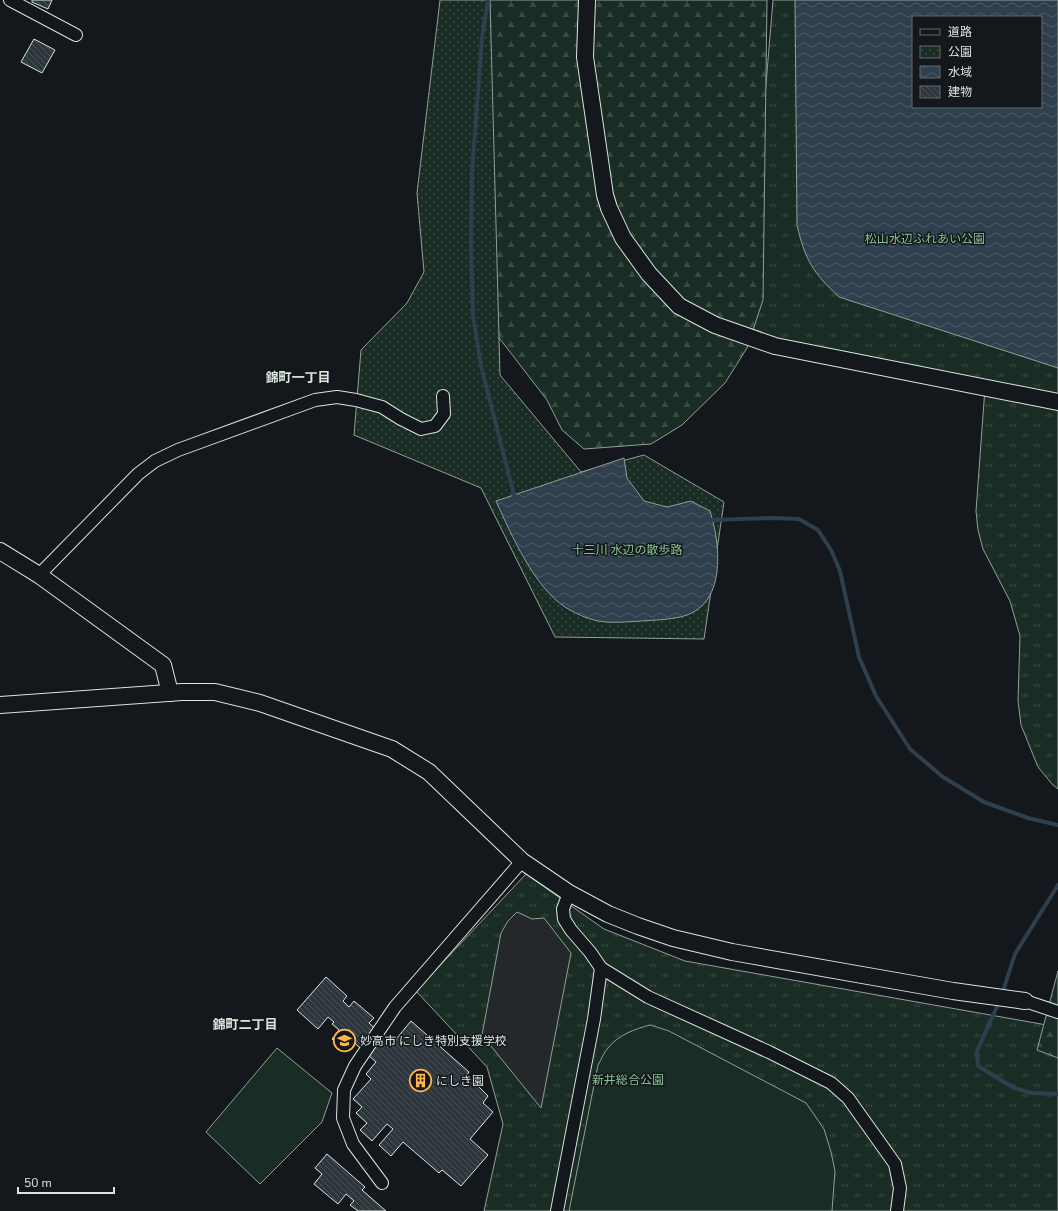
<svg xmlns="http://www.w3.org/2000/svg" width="1058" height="1211" viewBox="0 0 1058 1211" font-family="'Nunito Sans','Noto Sans JP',sans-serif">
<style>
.grass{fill:url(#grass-tufts);stroke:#939e99;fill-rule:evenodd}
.forest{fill:url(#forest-firs);stroke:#939e99}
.park{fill:url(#park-dots);stroke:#939e99}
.garden{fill:#1a2d24;stroke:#939e99}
.parking{fill:#24282b;stroke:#939e99}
.water{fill:url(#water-waves);stroke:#939e99;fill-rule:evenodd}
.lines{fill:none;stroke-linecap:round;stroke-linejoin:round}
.stream{stroke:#2f3f4d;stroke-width:4}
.building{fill:url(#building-back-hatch);stroke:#d8e6dc}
.street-casing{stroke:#d8e6dc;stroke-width:14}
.secondary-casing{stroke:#d8e6dc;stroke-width:18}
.street{stroke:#14181c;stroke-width:12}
.secondary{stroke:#14181c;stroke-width:16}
.labels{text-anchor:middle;stroke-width:3;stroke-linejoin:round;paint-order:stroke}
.park-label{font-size:12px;fill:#8ac095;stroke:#14181c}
.poi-label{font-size:12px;fill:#d8e6dc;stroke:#14181c;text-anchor:start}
.neighbourhood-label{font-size:13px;font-weight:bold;fill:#d8e6dc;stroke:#14181c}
</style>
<defs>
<pattern id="grass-tufts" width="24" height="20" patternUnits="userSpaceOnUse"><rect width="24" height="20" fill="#1a2d24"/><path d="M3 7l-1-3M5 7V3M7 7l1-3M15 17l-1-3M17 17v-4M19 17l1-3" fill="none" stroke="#3b4b43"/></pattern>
<pattern id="forest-firs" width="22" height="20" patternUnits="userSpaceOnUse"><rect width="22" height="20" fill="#1a2d24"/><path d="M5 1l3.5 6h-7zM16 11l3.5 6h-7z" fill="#3b4b43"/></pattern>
<pattern id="park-dots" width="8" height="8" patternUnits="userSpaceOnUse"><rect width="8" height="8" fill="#1a2d24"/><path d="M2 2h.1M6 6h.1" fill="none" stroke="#3b4b43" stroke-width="1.8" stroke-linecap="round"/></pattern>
<pattern id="water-waves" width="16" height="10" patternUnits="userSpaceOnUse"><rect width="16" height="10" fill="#2f3f4d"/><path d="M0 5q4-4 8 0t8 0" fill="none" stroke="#4c5b66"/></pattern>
<pattern id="building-back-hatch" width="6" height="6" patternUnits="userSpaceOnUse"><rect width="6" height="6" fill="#2c363c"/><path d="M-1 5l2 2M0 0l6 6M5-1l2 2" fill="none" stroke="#4a5358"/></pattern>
</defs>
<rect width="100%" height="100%" fill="#14181c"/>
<g class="grass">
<path d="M773,0h285v789l-6,-5 -14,-17 -17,-42 -3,-24 2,-65 -10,-35 -27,-52 -5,-19 -2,-19 9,-123 -240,-52zM913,17h128v90h-128z"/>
<polygon points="526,874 604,929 685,961 1058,1027 1058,1211 484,1211 503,1124 487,1067 416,991"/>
</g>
<g class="forest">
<polygon points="469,0 767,0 763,300 747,348 725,383 682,425 651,444 584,449 562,430 547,400 490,326"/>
<polygon points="1058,971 1058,1058 1037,1050"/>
</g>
<polygon class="park" points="440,0 490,0 500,375 581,472 644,455 724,502 704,639 555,637 481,488 354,435 361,350 407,303 424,272 417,193"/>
<g class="garden">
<path d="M650,1025l19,6 137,72 18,26 7,23 4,19 -3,40h-263l29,-146c3,-5 6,-13 10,-17 10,-13 27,-19 42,-23z"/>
<polygon points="277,1048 332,1093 322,1122 260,1184 206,1132"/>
</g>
<polygon class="parking" points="517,912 532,919 544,918 571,953 541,1108 482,1035 501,933 508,921"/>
<g class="water">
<path d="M795,0h263v368l-219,-71c-27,-25 -34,-38 -42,-72zM913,17h128v90h-128z"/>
<path d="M624,458l3,20 17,23 23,6 24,-6 19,10c11,35 17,96 -30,106 -13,3 -26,3 -39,4 -33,2 -46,4 -76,-14 -31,-20 -54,-73 -69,-106z"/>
</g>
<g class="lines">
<g class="stream">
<polyline points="488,0 482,38 472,172 471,245 473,315 481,366 514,495"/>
<polyline points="712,520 773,518 799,519 818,530 831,550 840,571 859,657 876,696 910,749 943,777 984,802 1028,818 1058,825"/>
<polyline points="1002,994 1015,954 1058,885"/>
<polyline points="1000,1000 977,1051 978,1066 1014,1088 1032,1093 1058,1094"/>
</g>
</g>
<g class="building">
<polygon points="32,0 52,0 48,9 32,2"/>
<polygon points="34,39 55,50 42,73 21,62"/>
<polygon points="326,977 347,996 343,1001 349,1007 354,1001 374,1018 369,1023 392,1044 411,1021 469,1072 467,1075 488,1096 483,1103 493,1112 470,1139 488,1155 461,1186 442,1170 439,1173 403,1142 391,1156 379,1145 393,1129 387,1124 372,1141 360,1130 367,1123 356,1113 362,1107 353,1099 371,1079 366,1074 376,1062 350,1039 342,1048 332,1039 339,1030 332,1024 334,1022 328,1017 318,1029 297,1010"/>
<polygon points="327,1154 365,1187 362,1190 386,1211 358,1211 350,1205 354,1201 346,1194 338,1204 314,1184 322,1174 315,1168"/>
</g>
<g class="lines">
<defs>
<g id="street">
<polyline points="10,0 76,35"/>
<polyline points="39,575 138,474 155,461 178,450 315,400 337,397 356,400 382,407 401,419 421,429 435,426 444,414 443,396"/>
<polyline points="569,893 563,909 564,919 571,930 590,952 601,968 648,997 769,1052 831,1083 848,1098 895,1164 900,1188 897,1211"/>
<polyline points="1025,1001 1058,1012"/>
<polyline points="382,1183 353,1144 343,1118 344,1090 355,1066 395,1007 522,861"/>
<polyline points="557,1211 594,1019 601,968"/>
</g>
<g id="secondary">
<polyline points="587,0 585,57 605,195 609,208 623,238 649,274 679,306 715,325 775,346 1058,402"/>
<polyline points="0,551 39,575 163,665 170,693"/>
<polyline points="0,705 182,692 215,692 260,703 392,749 429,772 522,861 569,893 608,914 638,926 673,938 732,952 953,991 1025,1001"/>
</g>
</defs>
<use href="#street" class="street-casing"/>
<use href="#secondary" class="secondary-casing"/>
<use href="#street" class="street"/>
<use href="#secondary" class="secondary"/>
</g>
<defs>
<symbol id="school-ring" viewBox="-11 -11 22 22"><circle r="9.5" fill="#14181c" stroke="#ffb74d" stroke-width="1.5"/><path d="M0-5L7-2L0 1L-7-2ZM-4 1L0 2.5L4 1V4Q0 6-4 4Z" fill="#ffb74d"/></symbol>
<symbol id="building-ring" viewBox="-11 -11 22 22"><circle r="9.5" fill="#14181c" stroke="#ffb74d" stroke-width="1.5"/><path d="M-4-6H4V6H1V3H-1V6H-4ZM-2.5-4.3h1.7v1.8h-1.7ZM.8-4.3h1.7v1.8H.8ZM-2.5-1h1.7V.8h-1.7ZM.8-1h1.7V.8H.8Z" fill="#ffb74d"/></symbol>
</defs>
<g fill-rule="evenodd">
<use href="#school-ring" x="332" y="1028" width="25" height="25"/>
<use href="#building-ring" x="408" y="1068" width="25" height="25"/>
</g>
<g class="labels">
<g class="park-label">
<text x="925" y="243">松山水辺ふれあい公園</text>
<text x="627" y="554">十三川 水辺の散歩路</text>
<text x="628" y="1084">新井総合公園</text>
</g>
<g class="poi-label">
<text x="360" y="1045">妙高市 にしき特別支援学校</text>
<text x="436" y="1085">にしき園</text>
</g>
<g class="neighbourhood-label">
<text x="298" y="382">錦町一丁目</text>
<text x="245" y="1029">錦町二丁目</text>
</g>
</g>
<rect x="912" y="16" width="130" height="92" fill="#14181c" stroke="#626a69"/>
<rect x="920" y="29" width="20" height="6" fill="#14181c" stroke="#626a69"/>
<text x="948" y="36" font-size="12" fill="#d8e6dc">道路</text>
<rect x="920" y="46" width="20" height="12" fill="url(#park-dots)" stroke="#626a69"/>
<text x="948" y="56" font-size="12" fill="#d8e6dc">公園</text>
<rect x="920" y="66" width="20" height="12" fill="url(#water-waves)" stroke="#626a69"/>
<text x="948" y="76" font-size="12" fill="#d8e6dc">水域</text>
<rect x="920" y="86" width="20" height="12" fill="url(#building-back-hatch)" stroke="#626a69"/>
<text x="948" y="96" font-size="12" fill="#d8e6dc">建物</text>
<path d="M18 1187v6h96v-6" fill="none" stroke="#d8e6dc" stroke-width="2"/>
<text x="24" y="1187" font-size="12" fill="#d8e6dc" stroke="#14181c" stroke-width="3" paint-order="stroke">50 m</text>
</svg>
